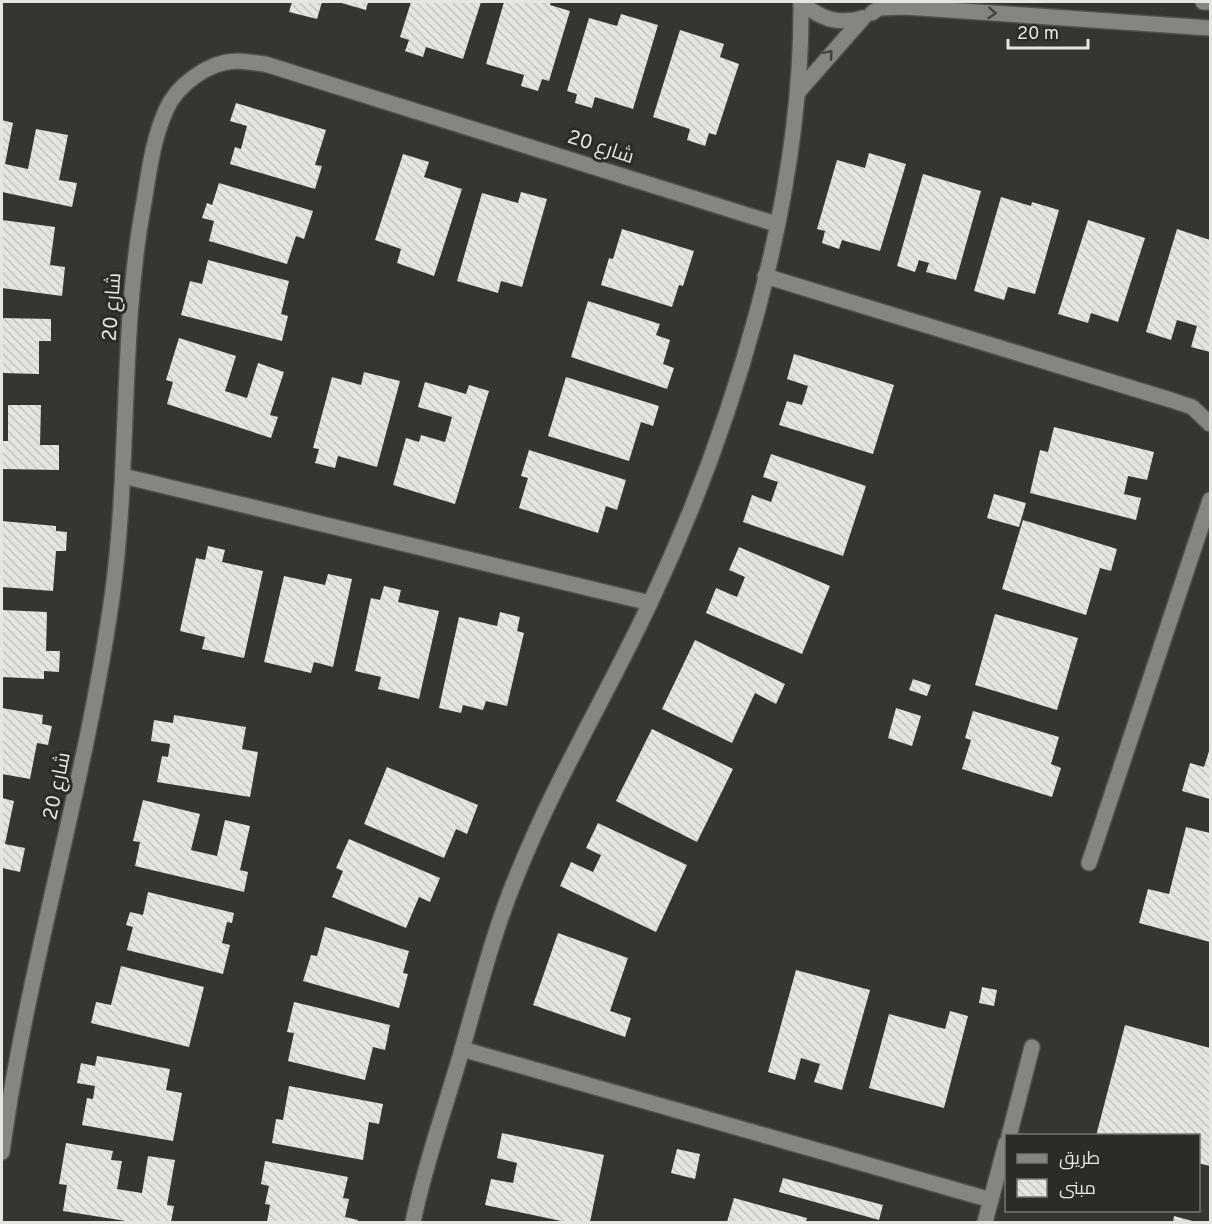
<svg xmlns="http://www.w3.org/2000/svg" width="1212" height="1224" viewBox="0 0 1212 1224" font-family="Overpass,Cairo,sans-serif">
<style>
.building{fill:url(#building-back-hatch)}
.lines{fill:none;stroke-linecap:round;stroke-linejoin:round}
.minor-casing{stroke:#51504d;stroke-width:18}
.minor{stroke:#868581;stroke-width:15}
.oneway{stroke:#42423e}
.labels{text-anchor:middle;stroke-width:6;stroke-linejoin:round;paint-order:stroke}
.street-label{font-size:20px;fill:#e5e5e2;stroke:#2b2b27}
</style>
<defs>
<pattern id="building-back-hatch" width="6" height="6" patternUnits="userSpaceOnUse" patternTransform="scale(1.5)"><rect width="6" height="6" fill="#e5e5df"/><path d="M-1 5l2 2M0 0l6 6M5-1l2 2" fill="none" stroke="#c5c5c0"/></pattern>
</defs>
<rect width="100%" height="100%" fill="#353531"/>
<g class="building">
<polygon points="292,2 322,2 317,19 289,12"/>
<polygon points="338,2 368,2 366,10"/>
<polygon points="411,2 481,2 463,59 426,47 423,57 405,51 409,40 400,37"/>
<polygon points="504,2 551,2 550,5 570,11 549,81 542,79 538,91 521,86 524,75 486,64"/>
<polygon points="621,14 658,25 633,109 595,97 592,108 575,103 577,94 567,91 589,18 617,26"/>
<polygon points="680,30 724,44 720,57 739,64 716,135 709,133 705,146 687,140 690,129 653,117"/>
<polygon points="236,103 326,130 315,165 322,166 315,189 230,164 235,147 241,149 247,126 230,121"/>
<polygon points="2,120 13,123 5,164 28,169 36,129 68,135 59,180 77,183 72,207 2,192"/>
<polygon points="869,153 906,164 880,251 842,240 839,249 822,243 825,231 817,229 837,160 865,168"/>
<polygon points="403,154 429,162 424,177 462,189 434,276 397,263 401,249 375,240"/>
<polygon points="923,174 981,191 956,280 926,272 929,263 919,260 915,272 897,266"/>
<polygon points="219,183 313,211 304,239 296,236 287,264 209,241 214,221 202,218 207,203 212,205"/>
<polygon points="521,192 547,199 522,287 501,281 498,293 457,281 482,193 518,203"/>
<polygon points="1001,197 1031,206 1032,202 1059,210 1035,294 1008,287 1004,300 974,291"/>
<polygon points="2,220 55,227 50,265 65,267 62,296 2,288"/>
<polygon points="1088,220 1145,238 1118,322 1091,313 1088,323 1058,314"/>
<polygon points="622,229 694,251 683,286 679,285 672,307 601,285 609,258 613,259"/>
<polygon points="1177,229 1210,240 1210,352 1191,347 1197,326 1177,320 1171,340 1146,332"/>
<polygon points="208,260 289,281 281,314 288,316 282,341 181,315 190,281 202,284"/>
<polygon points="588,301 660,324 656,335 670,340 663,364 674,368 667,389 571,357"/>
<polygon points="2,318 51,319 51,341 39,341 39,374 2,373"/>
<polygon points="179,338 236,356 225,391 247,398 258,363 284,372 270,415 278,417 271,438 167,404 173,382 166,380"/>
<polygon points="794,354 894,385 873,454 779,425 787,401 802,405 808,386 787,379"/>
<polygon points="364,372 400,381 377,467 338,456 335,468 315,463 319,449 313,448 332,377 361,385"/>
<polygon points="566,377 659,406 653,426 641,422 629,461 548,436"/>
<polygon points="425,382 466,394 469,385 489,391 455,504 393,485 406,438 419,442 421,435 445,442 452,417 418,407"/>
<polygon points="8,405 41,405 40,445 59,445 59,470 2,469 2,441 8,441"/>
<polygon points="1054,427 1154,452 1147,480 1128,476 1124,494 1141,498 1136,520 1030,493 1040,450 1048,452"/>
<polygon points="529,450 626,480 617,510 606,506 598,533 519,508 528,478 521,476"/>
<polygon points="771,454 866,486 843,556 743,522 752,495 771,502 778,482 763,477"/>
<polygon points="994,494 1026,503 1019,527 987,518"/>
<polygon points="1023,520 1117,549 1111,571 1100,568 1086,615 1002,589"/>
<polygon points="2,521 56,526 56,531 67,532 66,551 56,551 53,591 2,587"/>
<polygon points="208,546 225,550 222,562 263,571 244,658 202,649 205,637 180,631 196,558 205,560"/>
<polygon points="739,547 830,586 802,654 706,613 716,588 737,597 745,577 729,570"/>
<polygon points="328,574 352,579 333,667 314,662 311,673 264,662 284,576 325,585"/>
<polygon points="384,586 401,590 398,602 439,611 419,699 378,689 381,677 355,671 371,598 380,600"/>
<polygon points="2,610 47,612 46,651 60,651 59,672 44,671 44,679 2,677"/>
<polygon points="500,612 520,617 517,631 524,633 507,706 486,701 483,710 463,705 461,713 439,708 459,617 497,626"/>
<polygon points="995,614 1078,638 1057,710 975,685"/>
<polygon points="695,640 785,684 776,704 755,693 732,743 662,709"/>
<polygon points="913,679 931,685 927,696 909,690"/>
<polygon points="2,708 43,715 42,724 52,726 48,745 37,743 30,779 2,774"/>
<polygon points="896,708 921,716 912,746 888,738"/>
<polygon points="973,711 1059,737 1051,764 1061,768 1052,797 962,769 971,740 965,738"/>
<polygon points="174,715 246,727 242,749 258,752 250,797 157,782 162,756 168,757 170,744 151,741 154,720 173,723"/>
<polygon points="652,729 733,769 697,842 616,801"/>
<polygon points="1210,748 1210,799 1182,791 1190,763 1204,767"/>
<polygon points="387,767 478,805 467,834 456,829 444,858 364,824"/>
<polygon points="2,798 14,801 5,844 25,848 20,872 2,868"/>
<polygon points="143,800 200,814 191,850 217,856 225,820 250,826 240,870 248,872 244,892 135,866 140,842 133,841"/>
<polygon points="598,823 687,865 656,932 560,886 571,862 593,872 601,855 586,848"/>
<polygon points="1186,827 1210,833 1210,942 1139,923 1148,889 1169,894"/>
<polygon points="349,839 440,878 430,902 419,897 406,928 332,897 343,871 336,868"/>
<polygon points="148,892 234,913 232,923 227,922 222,943 230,945 223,974 127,950 133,927 126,925 130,912 143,915"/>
<polygon points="325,927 409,951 403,973 408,974 399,1008 303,981 311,955 317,956"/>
<polygon points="558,933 628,958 610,1011 631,1018 625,1037 533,1005"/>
<polygon points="121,966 204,987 189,1047 91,1023 96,1002 111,1005"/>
<polygon points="796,970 870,990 842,1090 814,1082 820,1064 801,1058 795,1080 768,1072"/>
<polygon points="982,987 997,990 994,1006 979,1003"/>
<polygon points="294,1002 390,1025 385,1050 373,1047 365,1080 288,1061 294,1033 287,1032"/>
<polygon points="950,1011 968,1016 944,1108 869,1088 889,1014 945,1029"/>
<polygon points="1125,1025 1210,1048 1210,1166 1198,1163 1198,1136 1096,1136"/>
<polygon points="97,1056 170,1069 166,1090 182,1093 173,1141 82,1125 87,1098 93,1099 95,1086 77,1083 81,1063 95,1066"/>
<polygon points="289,1086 383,1104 379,1124 369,1122 363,1160 272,1143 276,1119 283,1120"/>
<polygon points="502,1133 604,1155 590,1222 566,1222 485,1205 491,1179 513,1183 517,1163 497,1158"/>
<polygon points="66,1143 113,1151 111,1160 122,1161 117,1189 142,1193 148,1156 175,1160 167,1205 174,1206 171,1222 132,1222 63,1211 67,1185 59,1184"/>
<polygon points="677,1149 700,1154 695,1179 671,1173"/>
<polygon points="265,1161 348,1177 343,1198 349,1199 345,1217 358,1220 357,1222 267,1222 270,1205 265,1204 269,1186 261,1184"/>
<polygon points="783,1178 883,1205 879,1220 779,1192"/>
<polygon points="734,1198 807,1218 806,1222 727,1222"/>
<polygon points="1174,1216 1196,1222 1173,1222"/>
</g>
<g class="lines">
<defs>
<g id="minor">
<path d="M801,2c19,17 37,23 62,16"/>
<polyline points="1203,2 1210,2"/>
<polyline points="872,13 879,8 905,7 1210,28"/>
<polyline points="798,92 863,18"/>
<polyline points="765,276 1171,400 1192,407 1210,424"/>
<polyline points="123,476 650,603"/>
<polyline points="1089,863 1210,500"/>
<polyline points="462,1049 991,1200"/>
<polyline points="1009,1136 1032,1047"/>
<path d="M2,1152c26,-190 85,-372 111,-562 17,-129 7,-260 31,-388 5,-31 9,-63 22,-92 11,-25 42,-48 70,-49 9,0 19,2 29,3l511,160"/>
<path d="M413,1222c11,-54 30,-108 46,-162 18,-62 33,-125 58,-185 38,-95 91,-182 134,-274 83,-176 152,-403 150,-599"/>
<polyline points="985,1222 1006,1143"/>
</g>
</defs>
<use href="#minor" class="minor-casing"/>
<use href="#minor" class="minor"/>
</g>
<defs><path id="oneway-chevron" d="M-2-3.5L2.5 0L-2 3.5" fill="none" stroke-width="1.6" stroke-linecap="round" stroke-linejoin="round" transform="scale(1.5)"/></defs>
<g class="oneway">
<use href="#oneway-chevron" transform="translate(992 13) rotate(4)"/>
<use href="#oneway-chevron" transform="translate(829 54) rotate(-49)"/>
</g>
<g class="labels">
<g class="street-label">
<text transform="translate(601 146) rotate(18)" y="7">شارع 20</text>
<text transform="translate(111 307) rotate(-86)" y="7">شارع 20</text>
<text transform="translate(56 786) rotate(-78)" y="7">شارع 20</text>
</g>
</g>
<rect width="1212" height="1224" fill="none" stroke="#e5e5e2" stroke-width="6"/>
<rect x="1005" y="1134" width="195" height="78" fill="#2b2b27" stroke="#757572" stroke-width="1.5"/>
<rect x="1017" y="1154" width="30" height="9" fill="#868581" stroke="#757572" stroke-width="1.5"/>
<text x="1059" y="1164" font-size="18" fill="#e5e5e2">طريق</text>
<rect x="1017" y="1179" width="30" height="18" fill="url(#building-back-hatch)" stroke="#757572" stroke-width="1.5"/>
<text x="1059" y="1194" font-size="18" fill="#e5e5e2">مبنى</text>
<path d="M1008 39v9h80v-9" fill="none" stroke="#e5e5e2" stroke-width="3"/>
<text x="1017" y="39" font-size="18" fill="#e5e5e2" stroke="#2b2b27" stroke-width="4.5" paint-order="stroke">20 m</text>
</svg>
